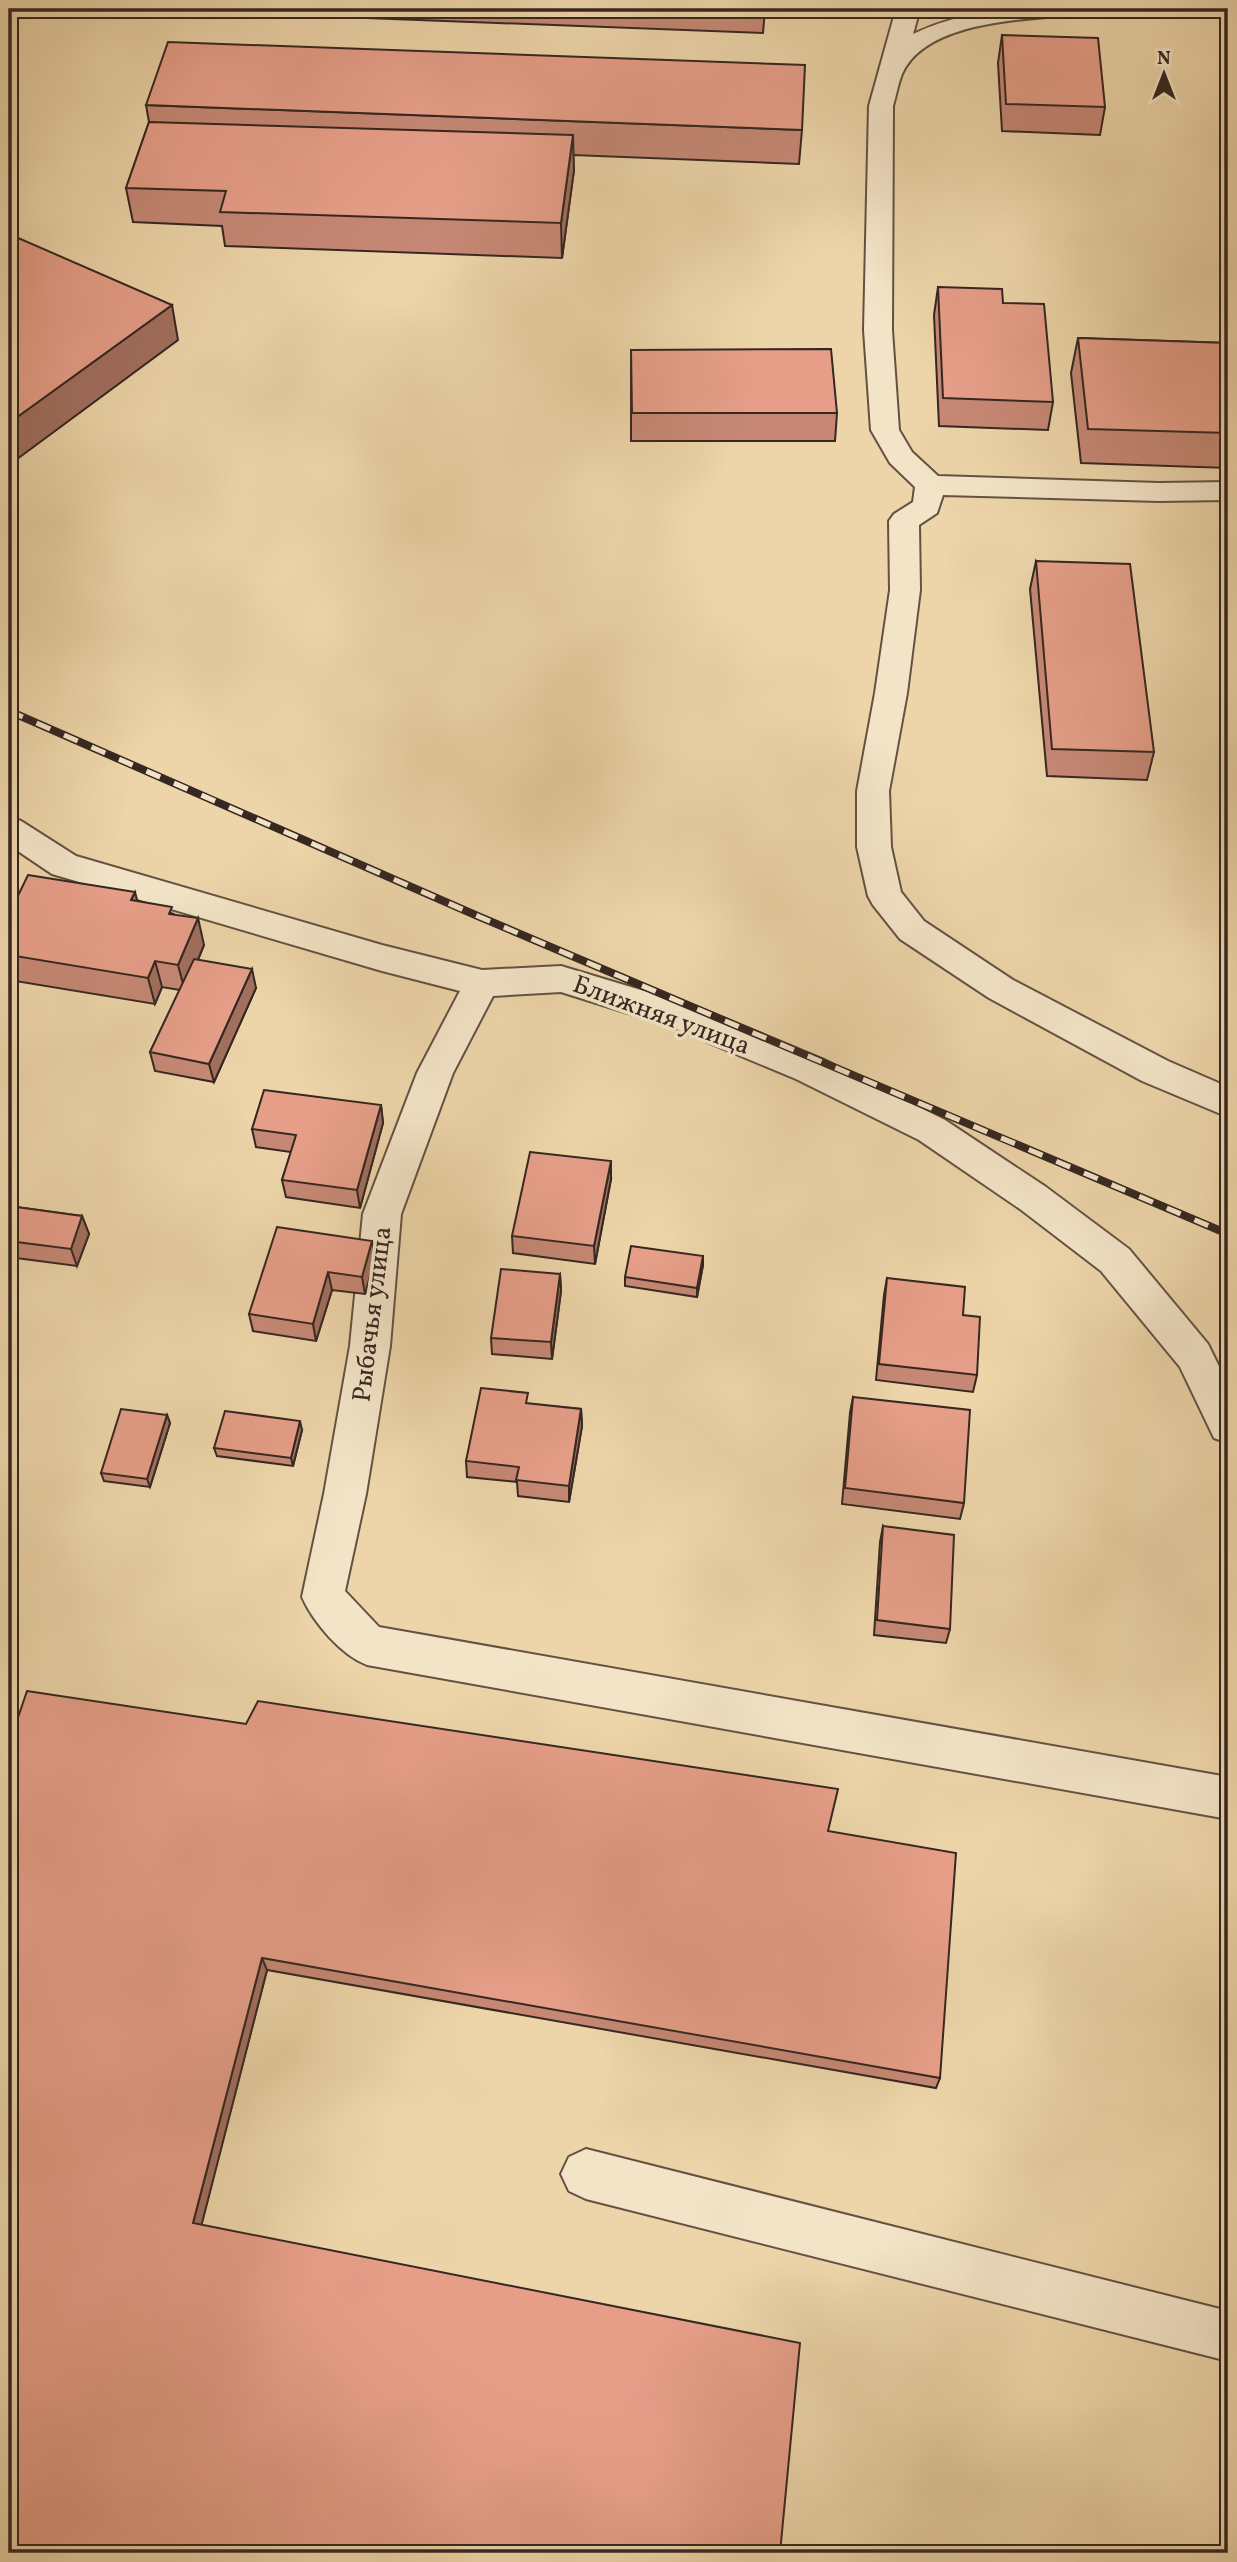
<svg xmlns="http://www.w3.org/2000/svg" width="1237" height="2562" viewBox="0 0 1237 2562" font-family="Vollkorn,serif">
<style>
.lines{fill:none;stroke-linecap:round;stroke-linejoin:round}
.minor-casing{stroke:#635243;stroke-width:4}
.minor{fill:#f3e4c7;fill-rule:evenodd}
.rail-casing{stroke:#352721;stroke-width:8}
.rail{stroke:#f3e4c7;stroke-width:5;stroke-dasharray:15;stroke-linecap:butt}
.wall{fill:#c68875;stroke:#352721;stroke-width:2}
.shaded-wall{fill:#a16f5f;stroke:#352721;stroke-width:2}
.building{fill:#e69e88;stroke:#352721;stroke-width:2}
.labels{text-anchor:middle;stroke-width:7;stroke-linejoin:round;paint-order:stroke}
.street-label{font-size:26px;fill:#352721;stroke:#f3e4c7}
</style>
<rect width="100%" height="100%" fill="#edd5a9"/>
<filter id="stains"><feTurbulence type="fractalNoise" baseFrequency=".00286" numOctaves="4"/><feColorMatrix values="0 0 0 0 .2 0 0 0 0 .09 0 0 0 0 .02 0 0 0 .5 -.17"/></filter>
<radialGradient id="worn" r=".72"><stop offset=".6" stop-color="#630" stop-opacity="0"/><stop offset="1" stop-color="#630" stop-opacity=".3"/></radialGradient>
<g class="lines">
<defs>
<g id="minor">
<path d="M896,9h24l-7,25c51,-24 103,-28 159,-25l-4,5 -8,2c-47,4 -136,8 -158,58 -4,10 -6,22 -9,32l-1,224 7,100 13,22 26,24 221,7 69,-1v18l-69,1 -216,-6 -6,18 -18,12 1,65 -13,103 -18,98 2,56 10,45 23,29 89,59 155,81 60,26v30l-86,-36 -153,-83 -89,-59 -27,-34 -5,-9 -11,-49v-56l18,-98 15,-103 -1,-69 5,-7 19,-12 2,-15 -25,-24 -19,-33 -7,-100 5,-224z"/>
<path d="M9,817l12,4 55,35 306,89 100,25 79,-4 133,40 128,53 123,61 101,67 83,62 79,95 20,41v58l-14,-5 -34,-71 -79,-96 -81,-62 -101,-69 -123,-61 -127,-53 -108,-34 -68,4 -40,77 -52,141 -11,132 -24,148 -21,97 34,36 849,150v42l-861,-154c-26,-10 -54,-43 -65,-68l22,-103 26,-148 13,-132 54,-141 43,-82 -78,-20 -330,-97 -43,-29z"/>
<polygon points="586,2149 1228,2311 1228,2361 586,2199 569,2191 561,2174 569,2157"/>
</g>
</defs>
<use href="#minor" class="minor-casing"/>
<use href="#minor" class="minor"/>
<defs>
<polyline id="rail" points="9,711 480,917 1228,1234"/>
</defs>
<use href="#rail" class="rail-casing"/>
<use href="#rail" class="rail"/>
</g>
<g class="wall">
<polygon points="129,9 765,9 763,33"/>
<polygon points="1002,35 1105,107 1100,135 1002,131 998,63"/>
<polygon points="146,105 802,130 799,164 573,155 574,170 562,258 225,246 222,226 133,222 126,188 149,122"/>
<polygon points="938,287 1003,303 1053,402 1048,430 939,426 934,315"/>
<polygon points="1078,338 1228,343 1228,468 1081,463 1071,373"/>
<polygon points="631,350 837,413 835,441 631,441"/>
<polygon points="1036,561 1154,752 1147,780 1047,776 1030,589"/>
<polygon points="138,901 174,914 204,945 198,960 256,988 214,1082 155,1071 150,1052 180,990 162,987 155,1004 9,980 9,914"/>
<polygon points="381,1105 383,1123 360,1208 286,1197 282,1180 291,1152 256,1147 252,1129"/>
<polygon points="611,1179 595,1264 513,1253 512,1236"/>
<polygon points="9,1206 82,1216 89,1234 77,1266 9,1257"/>
<polygon points="372,1241 375,1258 365,1294 332,1290 316,1341 253,1331 249,1314"/>
<polygon points="703,1256 703,1265 697,1297 625,1286 625,1277"/>
<polygon points="560,1274 561,1291 552,1359 492,1354 491,1338"/>
<polygon points="887,1278 963,1315 977,1375 973,1392 876,1380 884,1295"/>
<polygon points="853,1397 964,1503 960,1519 842,1504 850,1413"/>
<polygon points="528,1404 581,1409 582,1426 569,1502 518,1496 517,1482 467,1477 466,1461"/>
<polygon points="167,1415 170,1423 150,1487 104,1481 101,1473"/>
<polygon points="302,1430 293,1466 217,1456 214,1448"/>
<polygon points="883,1526 950,1629 946,1643 874,1635 880,1542"/>
<polygon points="9,1744 828,1831 940,2078 936,2088 267,1970 201,2225 9,2553"/>
</g>
<g class="shaded-wall">
<polygon points="573,135 574,170 562,258 561,223"/>
<polygon points="172,305 178,340 9,465 9,423"/>
<polygon points="135,892 142,919 131,900"/>
<polygon points="198,918 204,945 185,991 178,965"/>
<polygon points="155,961 162,987 155,1004 148,978"/>
<polygon points="252,969 256,988 214,1082 209,1064"/>
<polygon points="9,1092 13,1104 9,1115"/>
<polygon points="381,1105 383,1123 360,1208 357,1190"/>
<polygon points="611,1161 611,1179 595,1264 594,1246"/>
<polygon points="82,1216 89,1234 77,1266 71,1249"/>
<polygon points="372,1241 375,1258 365,1294 362,1277"/>
<polygon points="703,1256 703,1265 697,1297 697,1288"/>
<polygon points="328,1272 332,1290 316,1341 313,1324"/>
<polygon points="560,1274 561,1291 552,1359 551,1342"/>
<polygon points="9,1299 13,1308 9,1320"/>
<polygon points="581,1409 582,1426 569,1502 569,1486"/>
<polygon points="167,1415 170,1423 150,1487 147,1479"/>
<polygon points="300,1421 302,1430 293,1466 291,1458"/>
<polygon points="262,1958 267,1970 200,2231 193,2223"/>
</g>
<g class="building">
<polygon points="1002,35 1098,38 1105,107 1006,104"/>
<polygon points="168,42 805,65 802,130 146,105"/>
<polygon points="149,122 573,135 561,223 220,212 226,191 126,188"/>
<polygon points="9,234 172,305 9,423"/>
<polygon points="938,287 1002,289 1003,303 1044,304 1053,402 943,398"/>
<polygon points="1078,338 1228,343 1228,433 1088,429"/>
<polygon points="831,349 837,413 632,413 631,350"/>
<polygon points="1036,561 1130,564 1154,752 1052,749"/>
<polygon points="28,875 135,892 131,900 172,907 169,914 198,918 178,965 155,961 148,978 9,955 9,914"/>
<polygon points="194,959 252,969 209,1064 150,1052"/>
<polygon points="264,1090 381,1105 357,1190 282,1180 296,1135 252,1129"/>
<polygon points="530,1152 611,1161 594,1246 512,1236"/>
<polygon points="9,1206 82,1216 71,1249 9,1241"/>
<polygon points="277,1227 372,1241 362,1277 328,1272 313,1324 249,1314"/>
<polygon points="631,1246 703,1256 697,1288 625,1277"/>
<polygon points="501,1269 560,1274 551,1342 491,1338"/>
<polygon points="887,1278 965,1287 963,1315 980,1317 977,1375 879,1364"/>
<polygon points="481,1388 528,1393 526,1403 581,1409 569,1486 516,1480 519,1467 466,1461"/>
<polygon points="853,1397 970,1410 964,1503 845,1488"/>
<polygon points="121,1409 167,1415 147,1479 101,1473"/>
<polygon points="225,1411 300,1421 291,1458 214,1448"/>
<polygon points="883,1526 954,1535 950,1629 877,1620"/>
<polygon points="27,1691 246,1724 258,1701 838,1789 828,1831 956,1853 940,2078 262,1958 193,2223 800,2343 780,2553 9,2553 9,1744"/>
</g>
<g class="labels">
<g class="street-label">
<text transform="translate(662 1014) rotate(20)" y="9">Ближняя улица</text>
<text transform="translate(371 1314) rotate(-83)" y="9">Рыбачья улица</text>
</g>
</g>
<rect width="1237" height="2562" fill="none" stroke="#edd5a9" stroke-width="35"/>
<rect x="10" y="10" width="1216" height="2541" fill="none" stroke="#352721" stroke-width="3.5"/>
<rect x="18" y="18" width="1202" height="2527" fill="none" stroke="#352721" stroke-width="2"/>
<g transform="translate(1164 74)" stroke="#f3e4c7" stroke-width="5" paint-order="stroke">
<path d="M0-5L12 26L0 18L-12 26Z" fill="#352721"/>
<text y="-10" font-size="19" font-weight="bold" text-anchor="middle" fill="#352721">N</text>
</g>
<rect width="100%" height="100%" filter="url(#stains)"/>
<rect width="100%" height="100%" fill="url(#worn)"/>
</svg>
